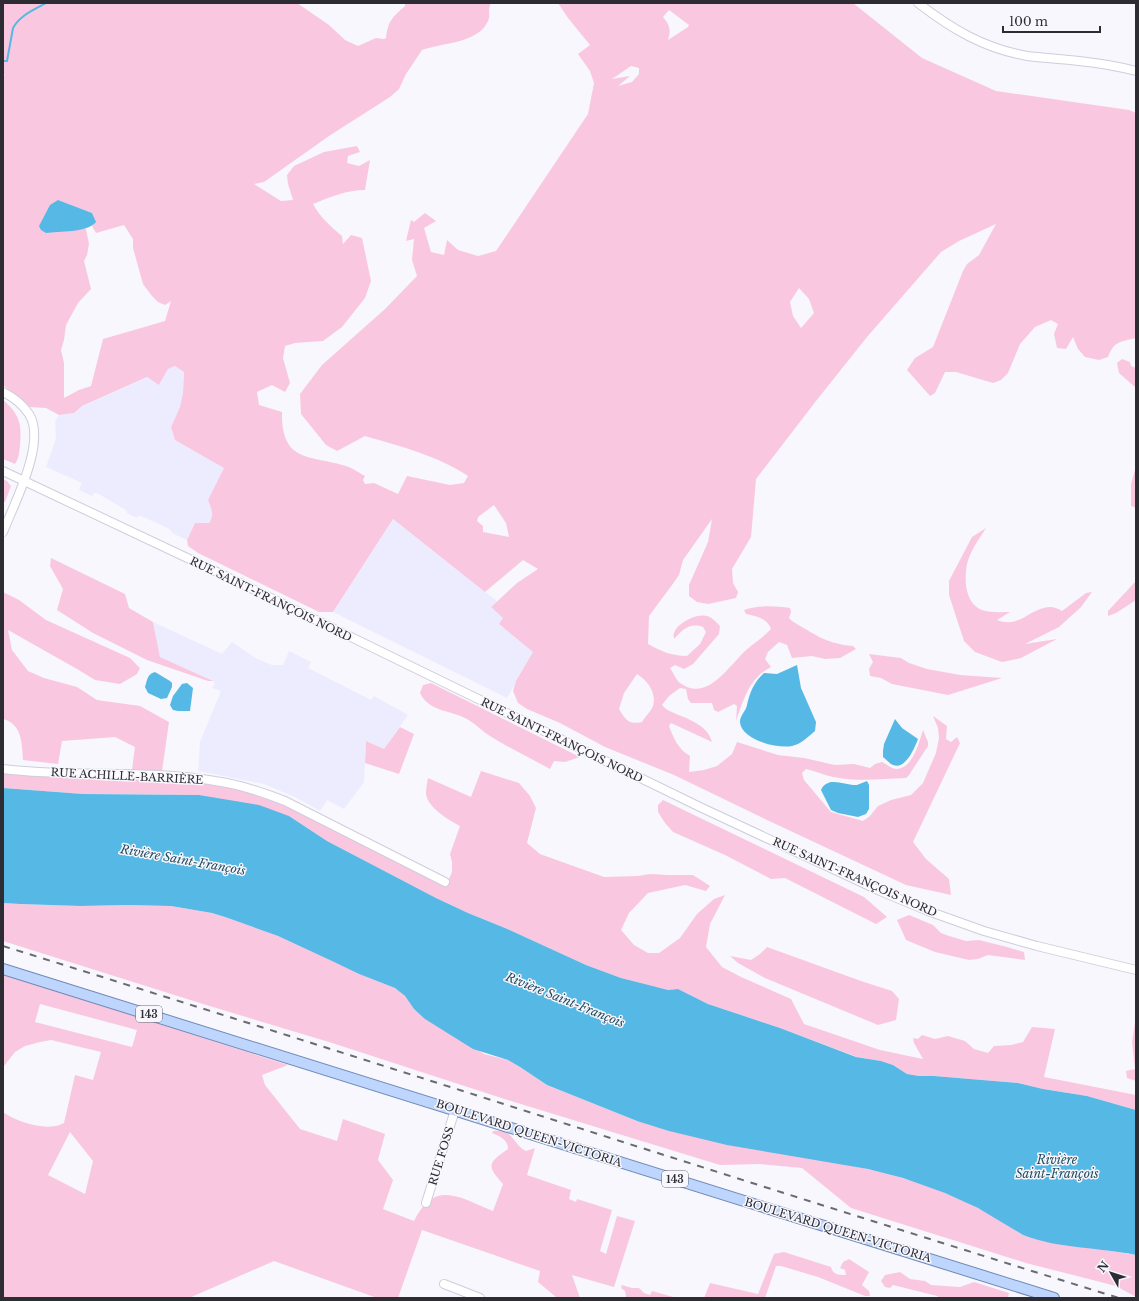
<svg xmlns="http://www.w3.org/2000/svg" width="1139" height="1301" viewBox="0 0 1139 1301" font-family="'Libre Baskerville',serif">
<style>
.built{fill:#edecfe}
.green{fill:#f9c8e0;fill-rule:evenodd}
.water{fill:#56b8e4}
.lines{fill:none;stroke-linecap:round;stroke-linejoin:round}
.stream{stroke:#56b8e4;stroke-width:2}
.minor-casing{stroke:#cecddc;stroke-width:10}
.major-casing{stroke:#6f89b5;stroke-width:12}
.minor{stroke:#fff;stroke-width:8}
.major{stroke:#bed6fd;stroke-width:10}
.rail{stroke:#6a6a70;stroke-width:2;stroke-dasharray:7 7;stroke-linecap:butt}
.labels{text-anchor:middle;stroke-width:3;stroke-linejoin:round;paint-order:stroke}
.shield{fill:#f7f7fd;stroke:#6a696f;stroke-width:1}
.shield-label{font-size:10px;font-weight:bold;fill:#2d2c32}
.street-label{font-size:11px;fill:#2d2c32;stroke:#f7f7fd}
.water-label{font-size:12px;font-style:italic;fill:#224b5e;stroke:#f7f7fd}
</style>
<rect width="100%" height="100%" fill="#f7f7fd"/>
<g class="built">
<polygon points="175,366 184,372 183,393 180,407 171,427 175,440 225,468 208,500 212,510 212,518 209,523 195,523 187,540 174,534 168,528 141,516 138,516 137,518 127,513 126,510 97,493 94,493 92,496 79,490 82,483 46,467 56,439 55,422 59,415 74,413 82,406 148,377 159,385 168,369"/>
<polygon points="393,519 497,601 491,607 504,618 500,624 533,652 507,698 333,612"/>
<polygon points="153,622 222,654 232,642 257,659 272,665 283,665 289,651 311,662 308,668 371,700 374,696 408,715 384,749 366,741 364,782 344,809 327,800 320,811 297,798 264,784 198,771 200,742 221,691 212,688 215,684 213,681 160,657"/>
</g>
<g class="green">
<path d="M3,3h294l32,22 16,15 13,6 18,-8 8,1 2,-1c2,-18 7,-21 19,-32v-3h86c-4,7 0,12 -3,18 -9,22 -46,22 -66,29l-16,24 -7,15 -9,8 -61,39 -65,46 -10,2 27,17 12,-1 -5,-16 -1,-9 7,-9 30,-14 33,-6 3,6 -12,4 -1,7 12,3 11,-6 -5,30c-18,0 -35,7 -52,14 7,13 18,23 29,32l1,8 8,-9 11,3 9,43 -6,17 -23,29 -19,14 -28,2 -10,3 -2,12 7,25 -5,9 -13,-7 -15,7 2,13 23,7c-1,51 28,43 64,54 7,2 13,7 19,10l-2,4 2,4 9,-1 24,11 9,-18 43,9 14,-2 4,-7c-30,-20 -68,-30 -103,-40l-28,15 -11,-6 -25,-31 -1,-20 22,-29 63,-56 32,-33 -5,-16 2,-21 -8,2 5,-21 3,2 11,-9 11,8 -12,7 7,24 13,3 3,-15 11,10 20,6 18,-5 92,-137 6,-31 -4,-12 -12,-17 12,-9 -22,-27 -10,-15h295l69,55 74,33 133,19 7,3v225c-16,4 -22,3 -28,19l-9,3 -14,-3 -7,-8 -5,-12 -7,12 -9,-1 -3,-14 4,-10 -7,-4 -16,7 -15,17 -12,29 -7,7 -8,3 -37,-11h-11l-10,21 -5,3 -23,-26 8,-12 18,-11 30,-76 4,-7 12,-9 17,-31 -37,17 -18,11 -74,85 -51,64 -60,78 -5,58 -19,32 1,14 5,9 -2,6 -28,6 -11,-2 -8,-6v-11l19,-43 4,-23 -29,41 -4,15 -7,10 -23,31 -1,28c12,7 24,12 39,12l13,-12 6,-12 -3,-5c-13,-5 -21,3 -29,12 0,-2 -1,-4 0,-6 3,-10 23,-20 33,-17 6,2 9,6 13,10l-1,8 -26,30 -9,5 -9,-4 -5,3c3,4 6,12 10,15 26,19 47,-14 63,-30 9,-9 20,-15 28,-24 -4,-11 -15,-13 -25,-15l-2,-4c14,-5 31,-4 46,-2l1,4 -2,6 3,3c22,13 35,23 61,25l3,3 -16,9 -15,1 -13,-3 -20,2 -5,-13 -8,-3 -11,10 -3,7 6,8c-22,11 -27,32 -35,54l1,-15 -3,-2 -16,8 -4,-2 -2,-7h-21l-3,-4 -2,-10 -6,-1 -11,8 -7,9 4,4c16,9 41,13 46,33l-41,-19 -2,3c5,13 9,23 21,30l-1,16 15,-2 13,-4 15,-12 5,-12 41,13 26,3 31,7 19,-1 16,4 5,-4 7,-2c5,2 9,7 15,7 16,-1 22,-27 26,-39l5,12v4l-19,29 -3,3c-24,1 -49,4 -73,-1 -9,-2 -18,-6 -27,-8l-4,4 2,7 27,32 32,9 7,-5 8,-10 13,-6 20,-5 12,-12 13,-30 3,-15 -1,-10 -5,-12 14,10 -1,13 5,3 6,-5 3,6 -47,99 13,17 23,20 2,16 -45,-10 -139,-65 -93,-45 -69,-28 -45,-24 -33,-14 -9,-6 -5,-12 3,-10 17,-29 -34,-28 4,-6 -12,-11 26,-24 21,-14 -15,-9 -38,32 -92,-73 -60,93h-14l-121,-59 -10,-7 -1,-6 8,-17h14c6,-8 2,-15 -1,-23l16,-32 -49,-28 -4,-13 9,-20 3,-14 1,-21 -9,-6 -7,3 -9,16 -12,-8 -65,29 -8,7 -15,2 -13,-7 -16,-1 -27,-22v-309l2,-1 -2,-2zM669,10l20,15 -1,2 -20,13c3,-10 2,-15 -5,-23zM631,66l8,2v6l-7,8 -14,4 12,-10 -18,3zM58,200l34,13 3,9 -3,4 4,7 28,-8 9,14v9l10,36 9,12 6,6 7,3 6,-4 -6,20 -62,18 -12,47 -12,4 -15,8v-35l-3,-13 3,-10 2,-15 12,-22 13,-14 -7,-28 3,-6 2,-11 -3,-15zM799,288l10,11 5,14 -13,15 -8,-12 -3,-14zM494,505l12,18 3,14 -26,-5v-6l-6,-5 1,-4zM637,674c10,6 20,19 16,32 -2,5 -8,11 -11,16 -14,3 -16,-2 -23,-13l5,-16z"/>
<polygon points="1122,359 1130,362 1131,366 1136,368 1136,388 1119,373 1117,363"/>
<path d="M3,400c17,14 19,25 17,46 -1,7 -1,12 -5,18l-12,-5z"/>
<polygon points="1136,466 1136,508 1131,506 1131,484"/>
<polygon points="3,479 7,481 11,486 5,502 3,503"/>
<path d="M986,528c-7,11 -16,23 -19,36 -3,16 -2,39 15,46 7,3 20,2 28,2l-13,8c23,9 34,-13 53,-13 4,0 9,2 12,4l24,-18 6,-1 -11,15 -22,20 -34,17 32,-5 -36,19 -19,4 -27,-10 -11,-11 -15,-46v-14l23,-44z"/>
<polygon points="51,558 125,594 129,608 153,622 160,657 213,681 208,681 147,660 93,633 57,610 63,589 50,566"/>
<polygon points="1136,581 1136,600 1116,613 1108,616 1108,611"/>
<path d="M3,592l16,8 27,20 84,38 10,10 -3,6 -17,10 -25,-4 -18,-11 -69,-39 4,20 16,21 16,7 33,9 20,13 43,6 29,16 -8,56 72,9 38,12 175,87 6,-14v-10l-2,-8 10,-28c-11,-6 -32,-18 -34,-32 0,-5 1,-11 2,-16l43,19 10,-26 38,12 11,13 6,12 -9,35 13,11 64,23 34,-1 12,-2 18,1h25l17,11 -4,5 -21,-6 -37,8 -19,20 -8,17 13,15 14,8h11l21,-15 17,-24 17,-15 11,-4 -15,29 -4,23 16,20 19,10 50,22 13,25 76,26 43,9 -9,-16 -1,-5 5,1 4,-4 13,4 13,-3 17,5 9,8 14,4 6,-7 17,-1 12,-3 9,-15 23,2 -11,48 92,18v15l-49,-14 -44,-7 -25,-6 -84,-7h-15l-12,-2 -14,-9 -12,-4 -24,-4 -77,-29 -72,-24 -30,-15 -10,1 -19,-4 -28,-8 -35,-13 -81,-37 -37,-15 -32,-15 -109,-57 -38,-25 -90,-21 -116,-1 -80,-6v-15l46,4h82l4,-30 -20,-10 -53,4 -4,23 -35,-4c-1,-17 -1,-36 -20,-41z"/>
<polygon points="869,654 901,658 909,663 927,669 960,675 1002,678 948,695 892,684 881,678 870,676 869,669 873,662"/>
<path d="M431,683l149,74 -15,5 -11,-1 -4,8c-20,-11 -41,-21 -60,-33 -7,-4 -13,-11 -20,-15 -15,-11 -41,-8 -50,-28l3,-8z"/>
<polygon points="400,727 414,734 399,774 365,763 366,741 384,749"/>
<polygon points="663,800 864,897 887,917 876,924 785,878 771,879 725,855 673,832 665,823 658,812 658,805"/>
<path d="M3,903l17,1 60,2 48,-1 43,1 41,7 13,4 53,19 55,25 26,13 36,14 10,8 9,13 70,45 24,6 12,7 27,18 90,36 231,48c38,9 75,21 110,39 16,8 30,18 45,27l8,3 105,17v42l-20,-11 -90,-23 -175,-55 -49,-40 -42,-4 -40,1 -209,-64 -182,-59 -126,-38 -200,-63z"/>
<polygon points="909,915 933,925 941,933 949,936 966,941 979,940 1007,947 1024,952 1025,960 988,955 978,959 969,960 935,952 906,940 897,920"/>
<polygon points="767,947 861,981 892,991 899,999 896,1020 878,1025 765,978 738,963 730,956 751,960 760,954"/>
<path d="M3,974l285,91 -26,10 3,10 35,44 37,12 6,-22 42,15 -7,26 15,20 -10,29 31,12c21,-42 45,-24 79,-10l10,-27c-17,-19 -15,-21 5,-35 0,-9 -8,-13 -16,-16l1,-2c21,-3 19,13 33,20l9,-3 -8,27 44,15 -2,9 7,3 1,-3 35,11 -12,41 6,3 11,-38 18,5 -21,66 -42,-12 8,23h-23l-19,-16 2,-11 -118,-41 -24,68h-21l-103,-37 -85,37h-186v-186c12,9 37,17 52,14 3,0 6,-2 9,-3l11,-48 18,5 8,-28 -50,-12 -11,2 -15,4 -10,6 -11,14zM40,1004l97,26 -5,17 -97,-25zM70,1132l23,29 -8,33 -37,-19z"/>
<polygon points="1136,1016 1136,1081 1127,1078 1126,1071 1135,1069 1132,1042"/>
<path d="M784,1252l47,15c2,8 8,8 15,8l-1,-5 -5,-2 3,-6 6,-3 20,13 -7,13 7,6 1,5h-5l-47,-19 -37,-11h-5l-11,32h-61l6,-15 48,11 16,-40z"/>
<polygon points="900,1272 910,1279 925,1281 931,1285 960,1287 974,1282 1009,1293 1008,1298 940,1298 937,1296 893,1285 890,1288 885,1287 881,1281 885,1275"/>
<polygon points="622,1285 632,1288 639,1288 644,1293 650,1295 652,1291 677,1298 628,1298 626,1297 625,1291 621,1288"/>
</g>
<g class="water">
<path d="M58,200l34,13 4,9c-9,11 -37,9 -50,11l-5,-3 -2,-4 11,-21z"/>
<path d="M797,665l4,23 15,34 -1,9c-7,6 -14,13 -23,15 -14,3 -51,-6 -52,-24 0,-7 6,-11 7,-17 3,-13 7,-23 17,-32l13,1z"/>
<path d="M155,672l15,9 2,2v4l-5,11 -6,1 -13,-6 -3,-6c2,-6 2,-13 10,-15z"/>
<polygon points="187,683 193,688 190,711 178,711 173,710 170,705 173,696 182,684"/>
<path d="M895,719l7,9 16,11c-4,10 -13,33 -27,25 -3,-2 -5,-5 -8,-7v-6l1,-7z"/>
<path d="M867,781l2,4v24l-3,5 -8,3 -20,-4 -7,-3 -10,-20c7,-15 24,-4 36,-5 3,-1 7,-3 10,-4z"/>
<path d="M3,788l80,6 116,1 60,10 30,11 38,25 109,57 32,15 37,15 81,37 35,13 47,12 10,-1 30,15 72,24 76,29 25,4 12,4 14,9 12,2h15l84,7 25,6 44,7 49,14v145c-38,-8 -77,-6 -113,-20l-45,-27 -33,-15 -42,-15 -35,-9 -141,-24 -58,-14 -32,-10 -90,-36 -27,-18 -12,-7 -35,-11 -48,-30 -11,-10 -9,-13 -10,-8 -36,-14 -27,-13 -54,-25 -53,-19 -13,-4 -41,-7 -43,-1 -48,1 -60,-2 -17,-1z"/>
</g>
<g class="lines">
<path class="stream" d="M3,61h4l6,-33c7,-13 21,-18 33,-25"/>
<defs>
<g id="minor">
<path d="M918,3c34,26 65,45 109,53 17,2 35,3 52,5 19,2 38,5 57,10"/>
<path d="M3,392c10,5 20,13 26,22 18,28 -15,90 -26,118"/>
<polyline points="3,471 236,581 700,807 880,891 928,911 984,931 1037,946 1136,970"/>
<path d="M3,769c70,9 142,0 212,12 24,3 47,11 70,20l160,81"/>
<polyline points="426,1203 455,1110"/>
<polyline points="444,1284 480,1298"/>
</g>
<polyline id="major" points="3,969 1054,1298"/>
</defs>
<use href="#minor" class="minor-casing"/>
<use href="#major" class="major-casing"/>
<use href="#minor" class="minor"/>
<use href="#major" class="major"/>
<path class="rail" d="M3,946c373,116 744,237 1116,352"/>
</g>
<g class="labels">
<g class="shield">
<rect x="136" y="1006" width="26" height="16" rx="3"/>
<rect x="662" y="1171" width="26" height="16" rx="3"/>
</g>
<g class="shield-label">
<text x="149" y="1018">143</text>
<text x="675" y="1183">143</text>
</g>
<g class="street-label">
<text transform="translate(271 599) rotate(26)" y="4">RUE SAINT-FRANÇOIS NORD</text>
<text transform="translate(562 740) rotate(26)" y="4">RUE SAINT-FRANÇOIS NORD</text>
<text transform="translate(127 776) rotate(3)" y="4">RUE ACHILLE-BARRIÈRE</text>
<text transform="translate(855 877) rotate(24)" y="4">RUE SAINT-FRANÇOIS NORD</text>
<text transform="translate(529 1133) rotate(18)" y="4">BOULEVARD QUEEN-VICTORIA</text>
<text transform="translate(441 1156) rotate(-73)" y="4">RUE FOSS</text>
<text transform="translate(838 1230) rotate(17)" y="4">BOULEVARD QUEEN-VICTORIA</text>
</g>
<g class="water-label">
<text transform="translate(183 860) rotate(10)" y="4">Rivière Saint-François</text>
<text transform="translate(565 1000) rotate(22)" y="4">Rivière Saint-François</text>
<text x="1057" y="1164">Rivière<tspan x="1057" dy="14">Saint-François</tspan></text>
</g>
</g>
<rect width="1139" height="1301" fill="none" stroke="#2d2c32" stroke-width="8"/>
<g transform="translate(1111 1273) rotate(309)" stroke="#f7f7fd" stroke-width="3" paint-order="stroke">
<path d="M0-3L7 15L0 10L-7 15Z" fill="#2d2c32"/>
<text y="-6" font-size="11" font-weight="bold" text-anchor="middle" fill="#2d2c32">N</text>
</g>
<path d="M1003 26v6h97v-6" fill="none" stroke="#2d2c32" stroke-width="2"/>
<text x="1009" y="26" font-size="12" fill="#2d2c32" stroke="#f7f7fd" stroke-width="3" paint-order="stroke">100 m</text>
</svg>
